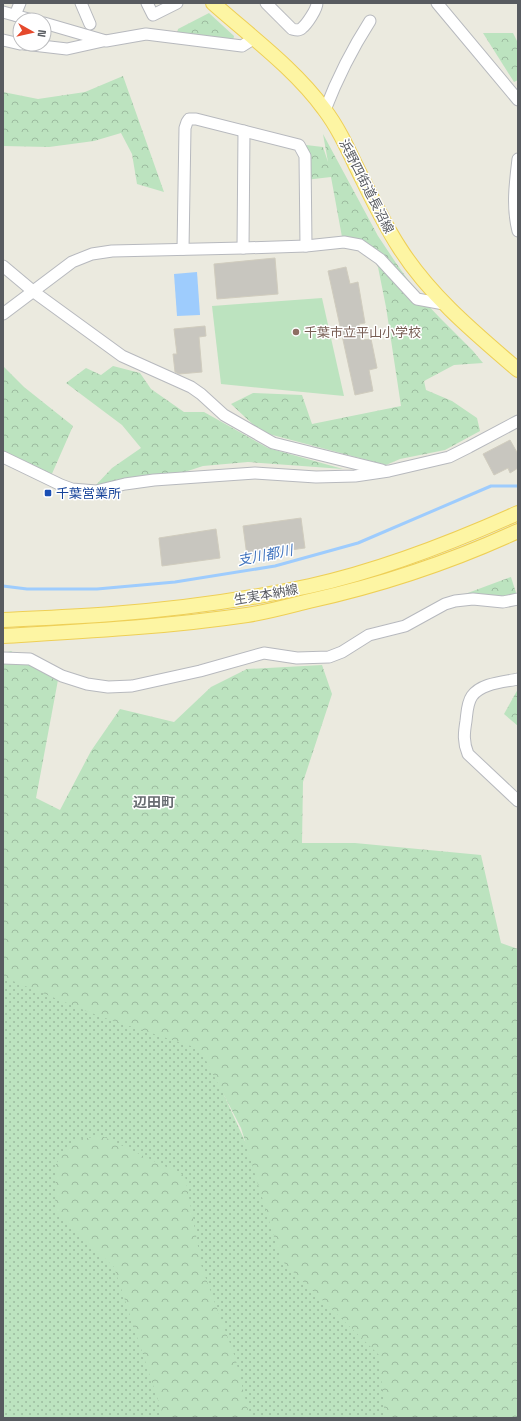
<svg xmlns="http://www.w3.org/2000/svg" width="521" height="1421" viewBox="0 0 521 1421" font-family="'Space Grotesk','Noto Sans JP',sans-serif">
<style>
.grass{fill:url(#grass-dots)}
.forest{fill:url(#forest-crowns)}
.garden{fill:#bce3bf}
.water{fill:#9eccfd}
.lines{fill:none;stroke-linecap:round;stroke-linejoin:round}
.stream{stroke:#9eccfd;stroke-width:3}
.building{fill:#c8c6bf;stroke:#d0ccbe}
.minor-casing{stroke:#b7b9be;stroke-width:13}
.major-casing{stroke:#eecf56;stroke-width:16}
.minor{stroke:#fff;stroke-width:11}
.major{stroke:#fdf5a3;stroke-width:14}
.education-dot{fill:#8d6e63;stroke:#fff;stroke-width:1.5}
.transit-dot{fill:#1a4fb4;stroke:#fff;stroke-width:1.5}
.labels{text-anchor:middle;stroke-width:3;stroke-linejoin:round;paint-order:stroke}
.street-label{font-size:13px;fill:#585b60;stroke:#fff}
.education-label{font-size:13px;fill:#785e54;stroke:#fff;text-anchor:start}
.transit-label{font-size:13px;fill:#164399;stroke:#fff;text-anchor:start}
.water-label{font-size:14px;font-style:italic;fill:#4275bf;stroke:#fff}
.neighbourhood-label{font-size:14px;font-weight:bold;fill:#696d72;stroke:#fff}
</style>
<defs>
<pattern id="grass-dots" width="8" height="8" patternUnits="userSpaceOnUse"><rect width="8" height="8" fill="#bce3bf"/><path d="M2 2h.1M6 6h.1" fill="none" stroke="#9cbb9f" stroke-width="1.8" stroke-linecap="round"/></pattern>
<pattern id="forest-crowns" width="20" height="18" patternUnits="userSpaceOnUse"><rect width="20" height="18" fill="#bce3bf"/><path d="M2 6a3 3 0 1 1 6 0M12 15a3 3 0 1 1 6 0" fill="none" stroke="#9cbb9f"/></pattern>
</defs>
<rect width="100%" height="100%" fill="#ebeadf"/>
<polygon class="grass" points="3,937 213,1047 224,1095 298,1258 434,1418 3,1418"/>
<g class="forest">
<polygon points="209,13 234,36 233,41 177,34 178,29"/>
<polygon points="483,33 513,33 518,43 518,80 514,82"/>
<polygon points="123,76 164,192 137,184 132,154 121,133 94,141 49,147 3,146 3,92 38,99 85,92"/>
<polygon points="323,134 378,236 396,263 421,298 440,318 473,351 483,363 454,365 424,381 426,390 452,401 477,418 480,431 445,450 400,459 386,465 261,432 231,404 253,393 302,395 312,424 401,406 386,307 378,267 372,250 359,240 342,237 331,177 305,180 306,145 323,147 328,162"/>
<polygon points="3,366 24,387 73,426 51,476 3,451"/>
<polygon points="113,366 140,373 151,389 184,412 204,412 268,448 343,469 248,462 203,466 151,483 95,486 112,468 141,448 122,425 66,383 86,368 101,375"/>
<polygon points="511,577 517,596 506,599 457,597"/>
<polygon points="11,651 58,680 36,798 60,810 91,751 120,709 174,722 211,687 247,669 322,665 332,694 303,782 302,843 355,843 481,855 501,943 518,949 518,1418 385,1418 379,1355 281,1260 241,1128 200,1049 99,1016 3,977 3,653"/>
<polygon points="518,689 518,726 504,714"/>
<polygon points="102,1136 185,1176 202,1268 235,1357 250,1418 164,1418 114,1267 55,1212 56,1164 73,1140"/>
</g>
<polygon class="garden" points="322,298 344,396 221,384 212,306"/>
<polygon class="water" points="197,272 200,315 177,316 174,274"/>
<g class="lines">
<polyline class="stream" points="3,586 27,589 97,589 175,582 275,566 358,543 491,486 518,486"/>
</g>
<g class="building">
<polygon points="275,258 278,294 217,299 214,264"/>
<polygon points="346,267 350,284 358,282 365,323 359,324 362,340 371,339 377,368 369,370 373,391 355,395 328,271"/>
<polygon points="205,326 206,336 199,337 202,372 179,374 175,372 173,354 177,354 174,329"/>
<polygon points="510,440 518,454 518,468 510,473 508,468 494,475 483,454"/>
<polygon points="301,518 305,548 247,556 243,526"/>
<polygon points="216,529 220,558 162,566 159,538"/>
</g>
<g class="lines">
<defs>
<g id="minor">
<polyline points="81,3 90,24"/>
<polyline points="147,3 153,15 177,3"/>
<path d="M266,3l26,26c4,1 7,2 10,-1 5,-4 15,-19 15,-25"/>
<polyline points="437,3 518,100"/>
<polyline points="3,12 32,20"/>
<polyline points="15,15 20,3"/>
<polyline points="44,23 106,41 146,34 242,46 253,39"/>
<polyline points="3,40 20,44"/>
<polyline points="24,44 67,49 103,41"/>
<path d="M325,110c12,-31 27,-61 45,-89"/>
<path d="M518,159c-3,25 -6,48 0,72"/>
<polyline points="243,248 244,131"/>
<polyline points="183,249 185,128 187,122 189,119 196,119 299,145 305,156 306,246"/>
<polyline points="3,266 34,292 122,356 191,387 201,394 224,415 273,443 382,470"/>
<polyline points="3,314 72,262 92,254 112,251 243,248 306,246 344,242 360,245 380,259 417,299 444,304"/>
<polyline points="3,457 61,485 72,489 96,491 125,484 154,480 255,473 316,477 355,476 389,471 449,457 469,447 518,421"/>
<polyline points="3,658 30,659 62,676 87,684 108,687 132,686 200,671 264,653 297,658 329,657 342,652 369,635 405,626 445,604 455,601 473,599 503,602 518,599"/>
<path d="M518,679c-14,3 -37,4 -46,17 -5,7 -5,17 -6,25 -2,12 -3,21 2,33l50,47"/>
</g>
<g id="major">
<path d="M213,3c37,33 82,66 111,106 13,17 22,36 31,55 14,28 27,57 44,83 31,49 76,86 119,123"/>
<path d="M3,620c36,-2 73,-3 109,-6 66,-5 133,-14 198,-28 72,-16 141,-43 208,-73"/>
<path d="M3,636c82,-5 163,-9 244,-21 21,-3 42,-9 62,-14 72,-16 142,-39 209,-70"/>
</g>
</defs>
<use href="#minor" class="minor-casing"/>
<use href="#major" class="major-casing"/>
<use href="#minor" class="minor"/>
<use href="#major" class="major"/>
</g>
<circle class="education-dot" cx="296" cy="332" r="4"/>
<rect class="transit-dot" x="44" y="489" width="8" height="8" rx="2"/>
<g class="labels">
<g class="street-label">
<text transform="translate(367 186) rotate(63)" y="5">浜野四街道長沼線</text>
<text transform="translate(266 594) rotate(-10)" y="5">生実本納線</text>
</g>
<g class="education-label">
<text x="304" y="337">千葉市立平山小学校</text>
</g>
<g class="transit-label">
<text x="56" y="498">千葉営業所</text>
</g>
<g class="water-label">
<text transform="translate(265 555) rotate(-11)" y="5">支川都川</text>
</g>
<g class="neighbourhood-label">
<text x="154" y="807">辺田町</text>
</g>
</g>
<rect width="521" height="1421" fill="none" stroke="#585b60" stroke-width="8"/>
<g transform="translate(32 32) rotate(98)"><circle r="19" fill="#ffffff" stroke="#bcbdbf"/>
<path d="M0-3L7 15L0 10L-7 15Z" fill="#e5492c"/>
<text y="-6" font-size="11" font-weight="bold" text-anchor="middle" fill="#585b60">N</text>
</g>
</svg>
